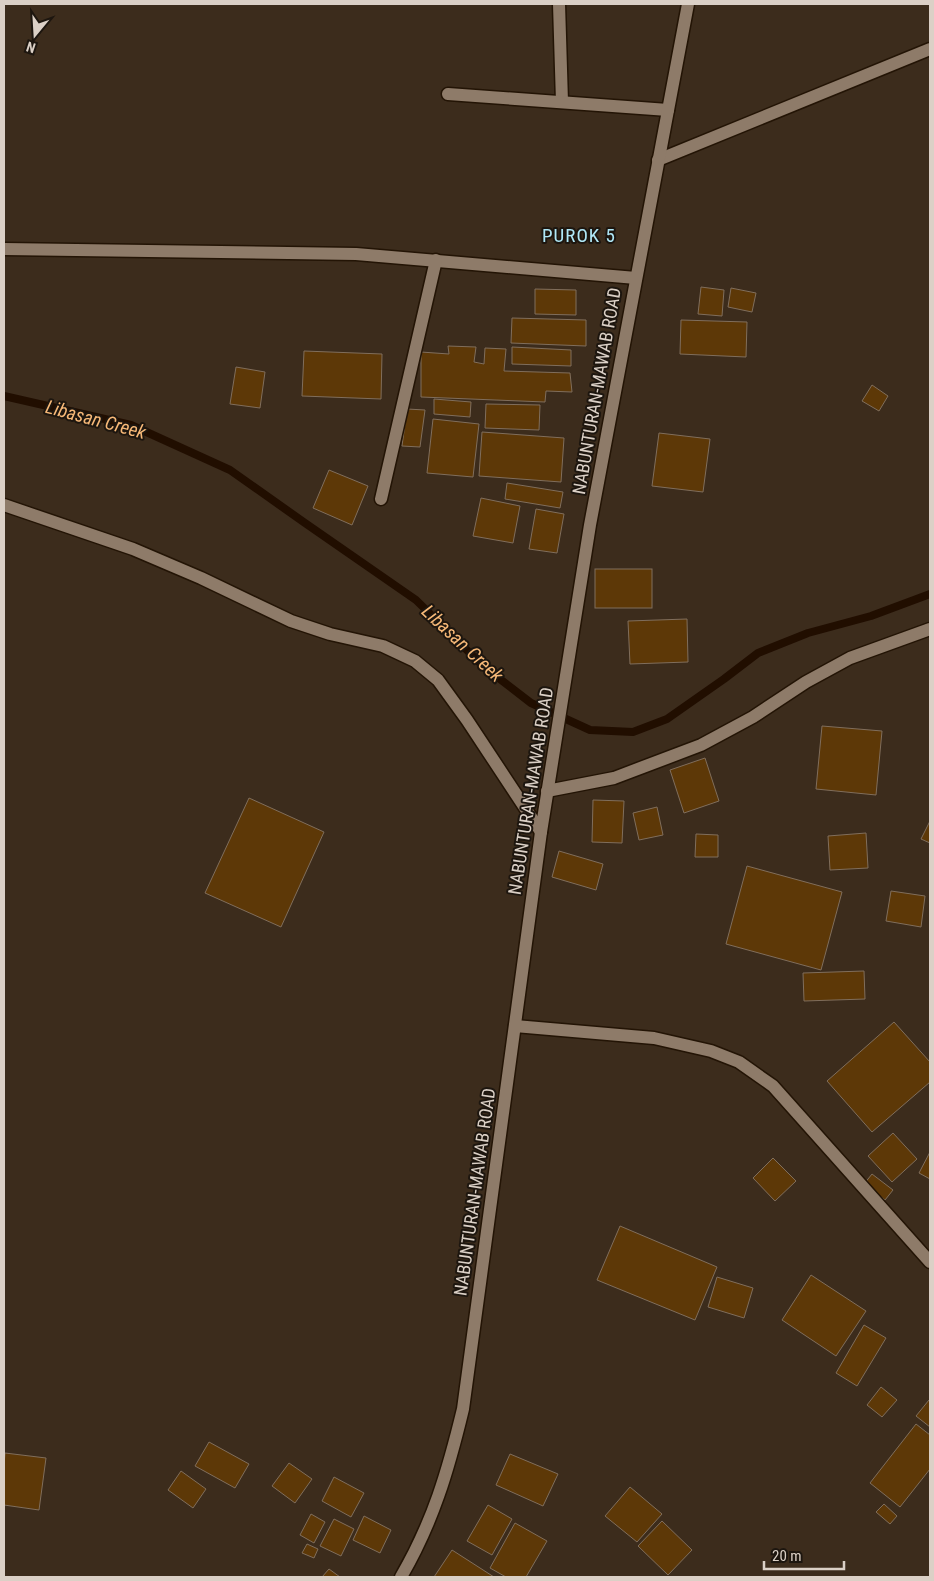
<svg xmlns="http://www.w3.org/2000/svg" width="934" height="1581" viewBox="0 0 934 1581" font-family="'Roboto Condensed',sans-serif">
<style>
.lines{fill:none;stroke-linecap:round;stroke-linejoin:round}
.stream{stroke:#210e00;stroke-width:8}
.building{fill:#5d3807;stroke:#806e5c}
.minor-casing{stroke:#231405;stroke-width:15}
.secondary-casing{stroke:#231405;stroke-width:15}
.minor{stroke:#8e7b69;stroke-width:12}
.secondary{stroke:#8e7b69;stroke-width:12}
.labels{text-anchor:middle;stroke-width:4;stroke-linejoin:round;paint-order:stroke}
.street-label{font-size:18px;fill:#dbd0c6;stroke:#1d160f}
.neighbourhood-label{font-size:19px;letter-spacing:1px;fill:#b0e8f7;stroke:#1d160f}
.water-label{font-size:19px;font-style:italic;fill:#f7b978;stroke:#1d160f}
</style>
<rect width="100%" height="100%" fill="#3c2c1c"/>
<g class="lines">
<polyline class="stream" points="4,396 131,425 230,470 305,523 416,600 483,666 531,703 590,730 633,732 667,719 724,679 758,653 808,633 871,616 930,594"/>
</g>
<g class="building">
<polygon points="701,287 724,290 722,316 698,314"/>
<polygon points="731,288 756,293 752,312 728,307"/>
<polygon points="535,289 576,290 576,315 535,314"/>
<polygon points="512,318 586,320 586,346 511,343"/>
<polygon points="681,320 747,322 746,357 680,354"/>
<polygon points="448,346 476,347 474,362 484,364 485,348 506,349 504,371 570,373 572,392 546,391 545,402 421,397 421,352 449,354"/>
<polygon points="512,347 571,350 571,366 512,364"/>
<polygon points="304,351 382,354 381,399 302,396"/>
<polygon points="236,367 265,372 260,408 230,404"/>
<polygon points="872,385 888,396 879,411 862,401"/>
<polygon points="434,399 471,402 470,417 434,414"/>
<polygon points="486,404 540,405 539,430 485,428"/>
<polygon points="407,409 425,410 420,447 402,446"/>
<polygon points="433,419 479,424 473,477 427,473"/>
<polygon points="482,432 564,438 561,482 479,476"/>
<polygon points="659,433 710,439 703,492 652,486"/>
<polygon points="329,470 368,486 352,525 313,508"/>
<polygon points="507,483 563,492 560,508 505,499"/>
<polygon points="481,498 520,506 513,543 473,536"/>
<polygon points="536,509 564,514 557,553 529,549"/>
<rect x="595" y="569" width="57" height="39"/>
<polygon points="687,619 688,662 630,664 628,621"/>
<polygon points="822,726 882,731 876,795 816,789"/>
<polygon points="705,758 719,801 684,813 670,770"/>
<polygon points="249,798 324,832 281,927 205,893"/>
<polygon points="593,800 624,801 622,843 592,842"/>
<polygon points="657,807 663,835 639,840 633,813"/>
<polygon points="930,821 930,843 921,839"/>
<polygon points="866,833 868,868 830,870 828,836"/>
<polygon points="696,834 718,835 718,857 695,857"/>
<polygon points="559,851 603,864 596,890 552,877"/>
<polygon points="747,866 842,892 821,970 726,944"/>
<polygon points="891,891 925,896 921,927 886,921"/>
<polygon points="864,971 865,999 804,1001 803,973"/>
<polygon points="894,1022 930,1062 930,1082 872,1132 827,1081"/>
<polygon points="893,1133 917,1159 892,1182 868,1156"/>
<polygon points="930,1152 930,1179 919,1173"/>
<polygon points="773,1158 796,1181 775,1201 753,1178"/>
<polygon points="872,1174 893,1190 885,1200 864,1184"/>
<polygon points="620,1226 717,1267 695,1320 597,1280"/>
<polygon points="811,1275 866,1311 836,1356 782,1320"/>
<polygon points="717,1277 753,1288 744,1318 708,1307"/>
<polygon points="864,1325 886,1338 857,1386 836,1373"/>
<polygon points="881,1387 897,1400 882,1417 867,1405"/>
<polygon points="929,1400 930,1400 930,1427 916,1416"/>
<polygon points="916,1424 930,1435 930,1469 900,1507 870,1483"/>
<polygon points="209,1442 249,1464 235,1488 195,1466"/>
<polygon points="5,1453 46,1458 39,1510 4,1505 4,1465"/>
<polygon points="510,1454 558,1474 543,1506 496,1485"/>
<polygon points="289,1463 312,1479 295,1503 272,1486"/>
<polygon points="181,1471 206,1489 193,1508 168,1490"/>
<polygon points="334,1477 364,1493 351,1517 322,1501"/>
<polygon points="630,1487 662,1514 637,1542 605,1516"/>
<polygon points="884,1504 897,1516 890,1524 876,1512"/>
<polygon points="488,1505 512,1519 492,1555 467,1541"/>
<polygon points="311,1514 325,1522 314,1543 300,1535"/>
<polygon points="364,1516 391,1530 380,1553 353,1540"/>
<polygon points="334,1519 354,1529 341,1556 320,1546"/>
<polygon points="662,1521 692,1550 668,1575 638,1546"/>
<polygon points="515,1523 547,1541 526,1577 506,1577 490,1568"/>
<polygon points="307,1544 318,1549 314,1558 302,1553"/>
<polygon points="452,1550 494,1577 434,1577"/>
<polygon points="329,1569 340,1577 322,1577"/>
</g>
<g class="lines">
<defs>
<g id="minor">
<polyline points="559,4 562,102"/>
<polyline points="448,94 668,110"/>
<polyline points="658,160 930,49"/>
<polyline points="4,249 356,254 636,278"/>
<polyline points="381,499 436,260"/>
<polyline points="4,505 133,549 201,578 291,621 330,634 383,646 415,661 438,680 467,720 541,832"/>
<polyline points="547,791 614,778 701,745 753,717 806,682 850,658 930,629"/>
<polyline points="515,1026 654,1038 711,1051 739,1062 773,1086 930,1262"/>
</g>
<path id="secondary" d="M401,1577c32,-55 47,-106 62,-168l78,-577 49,-307 98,-521"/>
</defs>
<use href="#minor" class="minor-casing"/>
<use href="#secondary" class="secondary-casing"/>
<use href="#minor" class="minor"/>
<use href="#secondary" class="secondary"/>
</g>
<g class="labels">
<g class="street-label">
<text transform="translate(597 391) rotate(-80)" y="6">NABUNTURAN-MAWAB ROAD</text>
<text transform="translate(531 791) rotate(-81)" y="6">NABUNTURAN-MAWAB ROAD</text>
<text transform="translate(475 1192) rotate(-82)" y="6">NABUNTURAN-MAWAB ROAD</text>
</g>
<g class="neighbourhood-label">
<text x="579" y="242">PUROK 5</text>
</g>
<g class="water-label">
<text transform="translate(96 419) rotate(15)" y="7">Libasan Creek</text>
<text transform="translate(463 643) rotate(43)" y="7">Libasan Creek</text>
</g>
</g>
<rect width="934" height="1581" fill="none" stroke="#dbd0c6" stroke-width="10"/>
<g transform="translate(35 35) rotate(198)" stroke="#1d160f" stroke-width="4" paint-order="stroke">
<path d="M0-4L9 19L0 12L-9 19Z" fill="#dbd0c6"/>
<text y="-8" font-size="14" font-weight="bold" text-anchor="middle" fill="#dbd0c6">N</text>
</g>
<path d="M764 1561v8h80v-8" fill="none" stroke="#dbd0c6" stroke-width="2.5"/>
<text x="772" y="1561" font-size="15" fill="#dbd0c6" stroke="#1d160f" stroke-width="4" paint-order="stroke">20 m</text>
</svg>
